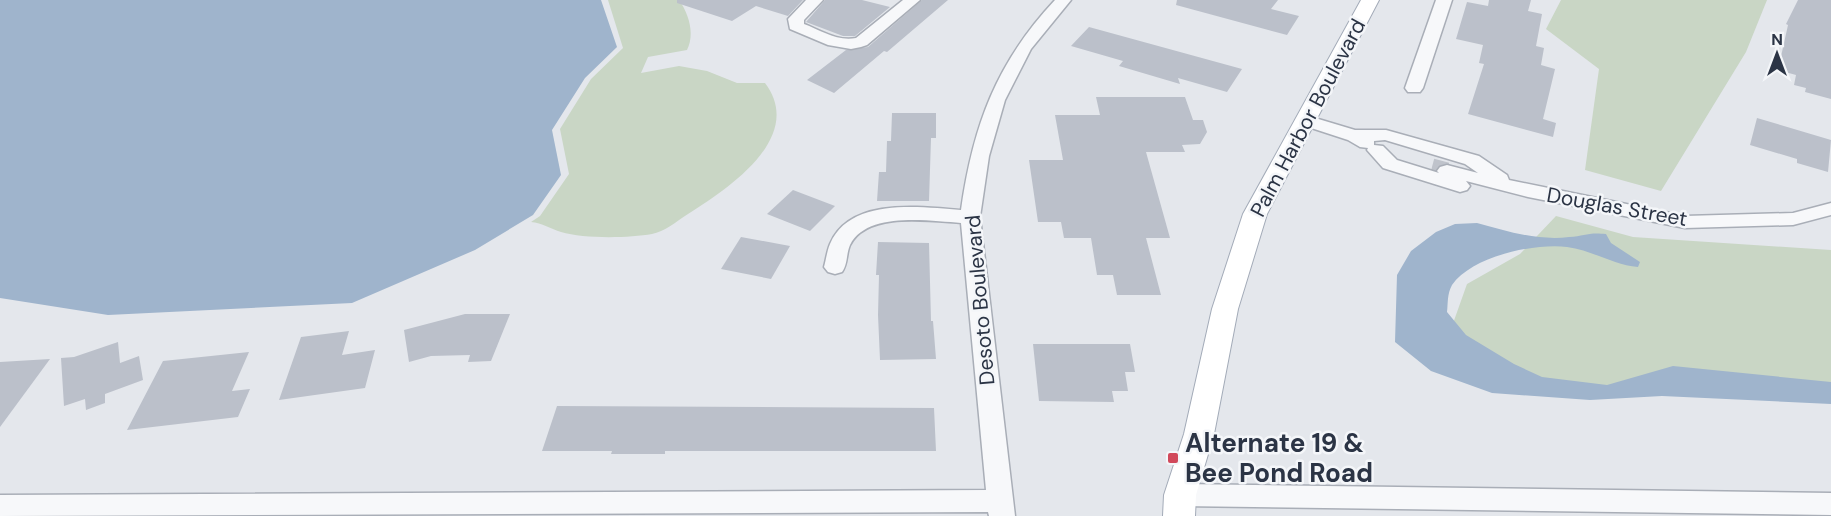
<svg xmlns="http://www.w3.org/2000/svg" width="1831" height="516" viewBox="0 0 1831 516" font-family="'DM Sans',sans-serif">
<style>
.green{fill:#c9d6c5}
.water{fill:#9fb4cc}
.building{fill:#bbc0ca}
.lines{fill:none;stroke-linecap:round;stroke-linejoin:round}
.minor-tunnel{stroke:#bfc3cb;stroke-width:17;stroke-dasharray:17 9;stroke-linecap:butt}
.minor-casing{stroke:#a9aeb7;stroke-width:3}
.major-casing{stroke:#a3abb8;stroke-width:2}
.minor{fill:#f7f8fa;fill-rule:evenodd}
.major{fill:#fff;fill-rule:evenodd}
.poi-dot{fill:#d1495b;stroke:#f4f6f9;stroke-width:2}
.labels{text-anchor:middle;stroke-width:5;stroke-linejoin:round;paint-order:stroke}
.street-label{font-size:21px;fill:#2b3445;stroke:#f4f6f9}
.near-poi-label{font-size:26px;font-weight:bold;fill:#2b3445;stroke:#f4f6f9;text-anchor:start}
</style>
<rect width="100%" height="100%" fill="#e4e7ec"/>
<g class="green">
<path d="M608,0h71c10,14 16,34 8,50l-39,7 -7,16 38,-7 28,5 30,12h28c41,54 -37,106 -77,131 -11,7 -24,18 -36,20 -23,4 -68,5 -91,-2 -10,-3 -19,-9 -30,-10l9,-6 29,-42 -9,-45 31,-50 32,-31z"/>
<polygon points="1561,0 1767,0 1746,52 1661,191 1585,170 1599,69 1546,29"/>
<polygon points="1556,216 1633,237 1831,250 1831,395 1625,391 1539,383 1451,329 1467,284 1520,254"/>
</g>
<g class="water">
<polygon points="0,0 601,0 617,47 585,78 552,130 561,175 533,215 475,250 352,303 108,315 0,298"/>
<path d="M1477,223c29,8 61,18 92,14 16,-1 19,-5 37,-3l5,9 29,19 -2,5c-25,-2 -46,-17 -71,-20 -32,-4 -95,9 -115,38 -5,9 -4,18 -5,27l19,23 48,29 28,13 65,8 66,-19 158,16v22l-169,-8 -72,4 -98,-7 -61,-22 -36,-29 2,-67 14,-24 25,-19 19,-8z"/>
</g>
<g class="building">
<polygon points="677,0 803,0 788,16 756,6 732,21 677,3"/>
<polygon points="825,0 862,0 890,7 855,36 843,36 806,22"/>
<polygon points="922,0 948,0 887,52 884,51 834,93 807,80 846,50 868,47"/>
<polygon points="1177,0 1278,0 1271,9 1299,16 1287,35 1176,5"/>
<polygon points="1489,0 1531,0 1528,11 1542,14 1536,46 1544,48 1541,65 1555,69 1543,119 1556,123 1553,137 1468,114 1484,64 1479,63 1483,45 1456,39 1467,2 1488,6"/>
<polygon points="1798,0 1831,0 1831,99 1805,92 1806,88 1794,85 1796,75 1778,70 1788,25 1786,24"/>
<polygon points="1089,27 1242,69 1227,92 1178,78 1180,84 1119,66 1123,61 1071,46"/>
<polygon points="1096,97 1185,97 1193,120 1203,120 1207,132 1200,144 1182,145 1185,152 1146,152 1170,238 1146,238 1161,295 1117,295 1113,275 1097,275 1091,238 1064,238 1061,222 1038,222 1029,160 1063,160 1055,115 1100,115"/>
<polygon points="892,113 936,113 936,138 931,138 929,201 877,201 879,172 886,172 887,141 891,141"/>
<polygon points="1757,118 1831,140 1828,172 1797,163 1797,159 1750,145"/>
<polygon points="793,190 835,206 810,231 767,214"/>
<polygon points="741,237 790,246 771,279 721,269"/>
<polygon points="878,242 929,243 931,321 933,321 936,359 880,360 878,315 879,275 876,275"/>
<polygon points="465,314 510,314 491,361 468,362 470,355 431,356 409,362 404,330"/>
<polygon points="349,331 342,355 375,350 365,388 279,400 301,337"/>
<polygon points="118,342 120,363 139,356 143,380 105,394 105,403 86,410 85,399 64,406 61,358 74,357"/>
<polygon points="1033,344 1130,344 1135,372 1125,372 1128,391 1112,391 1114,402 1039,401"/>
<polygon points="249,352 232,391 250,389 238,417 127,430 163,361"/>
<polygon points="50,359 0,427 0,362"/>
<polygon points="557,406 934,408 936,451 665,451 665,454 611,454 612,451 542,451"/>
</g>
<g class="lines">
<polyline class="minor-tunnel" points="1432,167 1447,171"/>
<defs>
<g id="minor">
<path d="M806,0h17l-19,20v4c16,6 34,18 52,14l47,-38h17l-53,45 -6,2 -10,2 -23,-4 -38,-16 -2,-10z"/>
<path d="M1055,0h16l-40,49 -26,51 -16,56 -9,61 35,299h-26l-1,-4 -988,4v-21l986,-5 -25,-267c-31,-2 -94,-12 -111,22 -4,9 -2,19 -8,27l-7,2 -7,-2 -4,-5c2,-7 3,-16 6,-23 20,-47 90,-37 131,-34 12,-84 35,-147 94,-210z"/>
<polygon points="1436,0 1452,0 1423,88 1420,92 1408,92 1405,88"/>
<path d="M1305,115l50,15h31l93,26 28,19 2,5 176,36 108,-3 38,-10v12l-38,10 -108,3 -157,-31 -62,-16 4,5 -3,4 -7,2 -77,-24 -16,-18 1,-2 -8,-1 -12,-7 -49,-16 -3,-4 3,-4zM1385,140l80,24 13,9 -31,-8 -7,2 -3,4 2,2 -42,-13 -14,-14 -9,-1v-4z"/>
<polygon points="1180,484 1831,493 1831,515 1180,506 1171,503 1167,495 1171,487"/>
</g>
<polygon id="major" points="1361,0 1379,0 1267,214 1238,309 1214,434 1196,495 1195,516 1163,516 1164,495 1184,434 1212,309 1243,214"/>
</defs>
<use href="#minor" class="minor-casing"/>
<use href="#major" class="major-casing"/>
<use href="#minor" class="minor"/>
<use href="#major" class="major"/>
</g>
<rect class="poi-dot" x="1167" y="452" width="12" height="12" rx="3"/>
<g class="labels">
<g class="street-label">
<text transform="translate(1308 118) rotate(-62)" y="7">Palm Harbor Boulevard</text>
<text transform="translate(1617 207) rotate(10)" y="7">Douglas Street</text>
<text transform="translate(980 300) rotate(-95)" y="7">Desoto Boulevard</text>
</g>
<g class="near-poi-label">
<text x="1185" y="452">Alternate 19 &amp;<tspan x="1185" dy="30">Bee Pond Road</tspan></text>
</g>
</g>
<g transform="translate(1777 54)" stroke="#f4f6f9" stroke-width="4.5" paint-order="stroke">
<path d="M0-4.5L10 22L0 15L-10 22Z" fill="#2b3445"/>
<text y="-9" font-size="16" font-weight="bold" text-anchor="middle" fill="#2b3445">N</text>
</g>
</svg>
